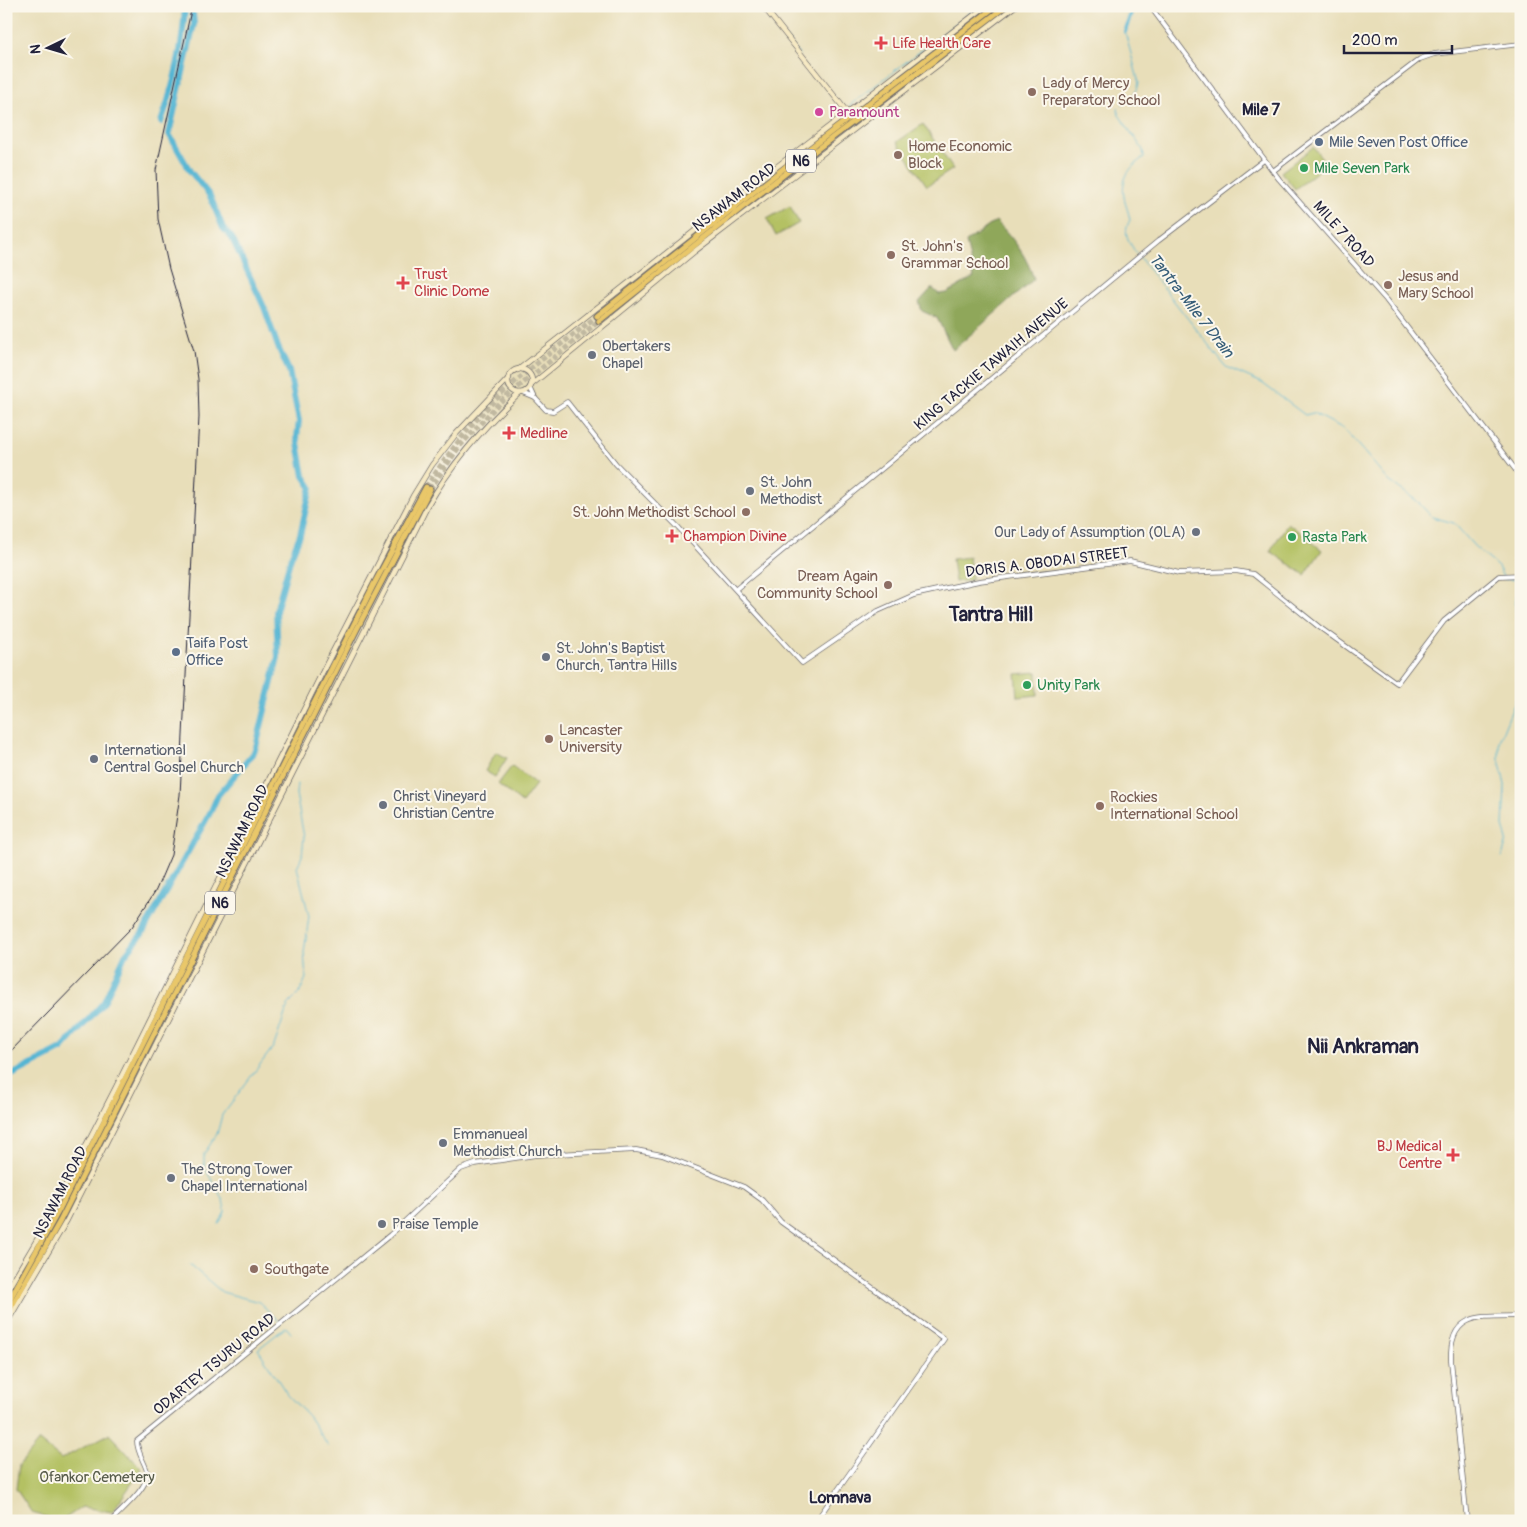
<svg xmlns="http://www.w3.org/2000/svg" width="1527" height="1527" viewBox="0 0 1527 1527" font-family="Pangolin,sans-serif">
<style>
.green{fill:#b4c164;stroke:#6b7250}
.forest{fill:#8fa75a;stroke:#58644a}
.lines{fill:none;stroke-linecap:round;stroke-linejoin:round}
.stream{stroke:#54b5d3;stroke-width:1}
.canal{stroke:#54b5d3;stroke-width:4}
.river{stroke:#54b5d3;stroke-width:6}
.trunk-tunnel{stroke:#c0b8a0;stroke-width:5;stroke-dasharray:5 2.5;stroke-linecap:butt}
.tertiary-casing{stroke:#676467;stroke-width:5.5}
.secondary-casing{stroke:#676467;stroke-width:6}
.trunk-casing{stroke:#676467;stroke-width:7}
.tertiary{stroke:#fff;stroke-width:4}
.secondary{stroke:#f6e9c3;stroke-width:4.5}
.trunk{stroke:#e9c769;stroke-width:5}
.rail{stroke:#22223b;stroke-width:1}
.health-dot{fill:#e0444e;stroke:#fbf7ec;stroke-width:2}
.education-dot{fill:#8d6e63;stroke:#fbf7ec;stroke-width:2}
.hotel-dot{fill:#d1479c;stroke:#fbf7ec;stroke-width:2}
.service-dot{fill:#5c6f8a;stroke:#fbf7ec;stroke-width:2}
.leisure-dot{fill:#2e9e5b;stroke:#fbf7ec;stroke-width:2}
.worship-dot{fill:#6b7280;stroke:#fbf7ec;stroke-width:2}
.labels{text-anchor:middle;stroke-width:4;stroke-linejoin:round;paint-order:stroke}
.shield{fill:#fbf7ec;stroke:#636270;stroke-width:1}
.shield-label{font-size:14px;font-weight:bold;fill:#22223b}
.health-label{font-size:15px;fill:#be3a42;stroke:#fbf7ec;text-anchor:start}
.education-label{font-size:15px;fill:#785e54;stroke:#fbf7ec;text-anchor:start}
.hotel-label{font-size:15px;fill:#b23c85;stroke:#fbf7ec;text-anchor:start}
.service-label{font-size:15px;fill:#4e5e75;stroke:#fbf7ec;text-anchor:start}
.leisure-label{font-size:15px;fill:#27864d;stroke:#fbf7ec;text-anchor:start}
.street-label{font-size:15px;fill:#22223b;stroke:#fbf7ec}
.worship-label{font-size:15px;fill:#5b616d;stroke:#fbf7ec;text-anchor:start}
.park-label{font-size:15px;fill:#555a49;stroke:#fbf7ec}
.neighbourhood-label{font-size:16px;font-weight:bold;fill:#22223b;stroke:#fbf7ec}
.water-label{font-size:16px;font-style:italic;fill:#365d78;stroke:#fbf7ec}
.district-label{font-size:20px;font-weight:bold;fill:#22223b;stroke:#fbf7ec}
</style>
<rect width="100%" height="100%" fill="#fbf7ec"/>
<filter id="ink" filterUnits="userSpaceOnUse"><feTurbulence type="fractalNoise" baseFrequency=".02" numOctaves="2"/><feDisplacementMap in="SourceGraphic" scale="10" xChannelSelector="R" yChannelSelector="G"/><feConvolveMatrix kernelMatrix="1 2 1 2 8 2 1 2 1" color-interpolation-filters="sRGB"/></filter>
<filter id="wash" filterUnits="userSpaceOnUse"><feTurbulence type="fractalNoise" baseFrequency=".0096" numOctaves="4" result="noise"/><feDisplacementMap in="SourceGraphic" scale="20" xChannelSelector="R" yChannelSelector="G"/><feGaussianBlur stdDeviation="1.12" result="paint"/><feColorMatrix in="noise" values="0 0 0 0 0 0 0 0 0 0 0 0 0 0 0 0 0 1.4 0 .05"/><feComposite in="paint" operator="in"/></filter>
<g filter="url(#wash)">
<rect width="100%" height="100%" fill="#e8deb9"/>
<g class="green">
<polygon points="923,124 953,169 927,186 897,142"/>
<polygon points="1313,147 1327,164 1295,189 1281,172"/>
<polygon points="790,206 799,223 776,236 767,219"/>
<polygon points="1288,523 1322,550 1305,575 1270,551"/>
<polygon points="969,557 972,580 955,582 952,559"/>
<polygon points="1037,672 1038,695 1018,697 1016,674"/>
<polygon points="496,752 507,758 495,777 485,771"/>
<polygon points="512,766 536,784 522,803 498,784"/>
<polygon points="109,1434 142,1469 112,1512 82,1507 61,1521 32,1513 16,1489 19,1465 39,1441 61,1459"/>
</g>
<path class="forest" d="M996,221c18,18 30,34 38,58l-81,71 -16,-32 -15,-7 -3,-9 13,-14 7,6 8,-1 27,-16 -8,-35z"/>
<g class="lines">
<g class="stream">
<polyline points="185,11 188,10"/>
<polyline points="775,25 799,55"/>
<path d="M1125,32l14,51 -2,7 -19,19 1,6 24,35 1,7c-15,11 -23,21 -20,40 1,8 5,15 6,23 -8,14 -1,21 6,33l90,114 36,16 43,32 8,-2 31,16 45,52 28,20 15,16 22,6 20,23 24,21 6,12 17,1"/>
<polyline points="849,106 979,6"/>
<path d="M1521,584c-7,15 -7,27 0,43"/>
<polyline points="1502,857 1507,840 1503,826 1505,785 1499,759 1499,741 1518,695 1521,670"/>
<polyline points="219,1224 225,1212 223,1199 204,1167 204,1154 217,1134 222,1115 274,1046 288,1005 299,994 306,978 304,953 309,916 297,867 302,856 304,837 296,794 297,784"/>
<polyline points="190,1265 222,1292 259,1302 280,1322"/>
<polyline points="291,1333 286,1327 258,1349 287,1394 309,1417 328,1446"/>
</g>
<polyline class="canal" points="1125,32 1133,6"/>
<g class="river">
<path d="M161,122c13,-36 22,-77 24,-116"/>
<polyline points="6,1078 62,1049 104,1002 125,955 142,934 211,811 218,795 253,754 256,747 278,657 276,611 291,557 300,535 311,487 304,476 297,437 299,421 289,371 278,347 264,307 232,238 223,228 210,196 190,171 169,134 194,24 193,14"/>
</g>
</g>
</g>
<g filter="url(#ink)">
<g class="lines">
<g class="trunk-tunnel">
<path d="M426,487c20,-30 41,-59 67,-85 32,-31 69,-58 104,-86"/>
<polyline points="430,489 459,447 500,402 599,321"/>
</g>
<defs>
<g id="tertiary">
<polyline points="1150,6 1279,179 1386,300 1521,477"/>
<polyline points="1273,171 1420,59 1434,54 1521,44"/>
<polyline points="530,387 535,398 546,410 553,411 567,402 616,464 679,528 802,663 878,611 914,595 979,581 1130,561 1179,573 1236,571 1253,574 1319,627 1397,683 1444,621 1499,576 1521,575"/>
<polyline points="523,393 535,398"/>
<polyline points="736,589 1158,241 1264,160"/>
<path d="M111,1521c10,-11 40,-35 36,-50 -3,-10 -10,-19 -10,-30l253,-206 71,-66 14,-5 61,-9 100,-5 26,5 82,32 18,13 19,22 163,117 -128,182"/>
<path d="M1467,1521l-16,-161c-2,-50 33,-43 70,-44"/>
</g>
<g id="secondary">
<polyline points="763,6 847,112"/>
<circle cx="520" cy="381" r="12"/>
<polyline points="518,370 753,185 986,6"/>
<polyline points="531,385 695,251 1015,6"/>
<polyline points="6,1292 41,1233 116,1087 327,663 413,496 432,465 456,434 509,378"/>
<path d="M6,1324l61,-104 360,-713c25,-44 56,-80 93,-114"/>
</g>
<g id="trunk">
<polyline points="597,316 789,164 996,6"/>
<polyline points="599,321 791,169 1006,6"/>
<polyline points="6,1306 60,1208 373,586 426,487"/>
<polyline points="6,1316 60,1221 357,629 430,489"/>
</g>
</defs>
<use href="#tertiary" class="tertiary-casing"/>
<use href="#secondary" class="secondary-casing"/>
<use href="#trunk" class="trunk-casing"/>
<use href="#tertiary" class="tertiary"/>
<use href="#secondary" class="secondary"/>
<use href="#trunk" class="trunk"/>
<polyline class="rail" points="6,1056 132,927 156,890 171,855 180,795 199,417 198,379 194,351 169,269 158,219 156,170 192,6"/>
</g>
</g>
<g class="health-dot">
<path d="M878.5 35.5h5v5h5v5h-5v5h-5v-5h-5v-5h5z"/>
<path d="M400.5 275.5h5v5h5v5h-5v5h-5v-5h-5v-5h5z"/>
<path d="M506.5 425.5h5v5h5v5h-5v5h-5v-5h-5v-5h5z"/>
<path d="M669.5 528.5h5v5h5v5h-5v5h-5v-5h-5v-5h5z"/>
<path d="M1450.5 1147.5h5v5h5v5h-5v5h-5v-5h-5v-5h5z"/>
</g>
<g class="education-dot">
<circle cx="1032" cy="92" r="5"/>
<circle cx="898" cy="155" r="5"/>
<circle cx="891" cy="255" r="5"/>
<circle cx="1388" cy="285" r="5"/>
<circle cx="746" cy="512" r="5"/>
<circle cx="888" cy="585" r="5"/>
<circle cx="549" cy="739" r="5"/>
<circle cx="1100" cy="806" r="5"/>
<circle cx="254" cy="1269" r="5"/>
</g>
<circle class="hotel-dot" cx="819" cy="112" r="5"/>
<g class="service-dot">
<circle cx="1319" cy="142" r="5"/>
<circle cx="176" cy="652" r="5"/>
</g>
<g class="leisure-dot">
<circle cx="1304" cy="168" r="5"/>
<circle cx="1292" cy="537" r="5"/>
<circle cx="1027" cy="685" r="5"/>
</g>
<g class="worship-dot">
<circle cx="592" cy="355" r="5"/>
<circle cx="750" cy="491" r="5"/>
<circle cx="1196" cy="532" r="5"/>
<circle cx="546" cy="657" r="5"/>
<circle cx="94" cy="759" r="5"/>
<circle cx="383" cy="805" r="5"/>
<circle cx="443" cy="1143" r="5"/>
<circle cx="171" cy="1178" r="5"/>
<circle cx="382" cy="1224" r="5"/>
</g>
<g class="labels">
<g class="shield">
<rect x="786" y="149.5" width="30" height="23" rx="4"/>
<rect x="205" y="891.5" width="30" height="23" rx="4"/>
</g>
<g class="shield-label">
<text x="801" y="166">N6</text>
<text x="220" y="908">N6</text>
</g>
<g class="health-label">
<text x="892" y="48">Life Health Care</text>
<text x="414" y="279">Trust<tspan x="414" dy="17">Clinic Dome</tspan></text>
<text x="520" y="438">Medline</text>
<text x="683" y="541">Champion Divine</text>
<text x="1442" y="1151" text-anchor="end">BJ Medical<tspan x="1442" dy="17">Centre</tspan></text>
</g>
<g class="education-label">
<text x="1042" y="88">Lady of Mercy<tspan x="1042" dy="17">Preparatory School</tspan></text>
<text x="908" y="151">Home Economic<tspan x="908" dy="17">Block</tspan></text>
<text x="901" y="251">St. John's<tspan x="901" dy="17">Grammar School</tspan></text>
<text x="1398" y="281">Jesus and<tspan x="1398" dy="17">Mary School</tspan></text>
<text x="736" y="517" text-anchor="end">St. John Methodist School</text>
<text x="878" y="581" text-anchor="end">Dream Again<tspan x="878" dy="17">Community School</tspan></text>
<text x="559" y="735">Lancaster<tspan x="559" dy="17">University</tspan></text>
<text x="1110" y="802">Rockies<tspan x="1110" dy="17">International School</tspan></text>
<text x="264" y="1274">Southgate</text>
</g>
<g class="hotel-label">
<text x="829" y="117">Paramount</text>
</g>
<g class="service-label">
<text x="1329" y="147">Mile Seven Post Office</text>
<text x="186" y="648">Taifa Post<tspan x="186" dy="17">Office</tspan></text>
</g>
<g class="leisure-label">
<text x="1314" y="173">Mile Seven Park</text>
<text x="1302" y="542">Rasta Park</text>
<text x="1037" y="690">Unity Park</text>
</g>
<g class="street-label">
<text transform="translate(734 197) rotate(-38)" y="5">NSAWAM ROAD</text>
<text transform="translate(1344 234) rotate(48)" y="5">MILE 7 ROAD</text>
<text transform="translate(991 364) rotate(-40)" y="5">KING TACKIE TAWAIH AVENUE</text>
<text transform="translate(1047 562) rotate(-7)" y="5">DORIS A. OBODAI STREET</text>
<text transform="translate(242 831) rotate(-64)" y="5">NSAWAM ROAD</text>
<text transform="translate(60 1192) rotate(-63)" y="5">NSAWAM ROAD</text>
<text transform="translate(214 1364) rotate(-39)" y="5">ODARTEY TSURU ROAD</text>
</g>
<g class="worship-label">
<text x="602" y="351">Obertakers<tspan x="602" dy="17">Chapel</tspan></text>
<text x="760" y="487">St. John<tspan x="760" dy="17">Methodist</tspan></text>
<text x="1186" y="537" text-anchor="end">Our Lady of Assumption (OLA)</text>
<text x="556" y="653">St. John's Baptist<tspan x="556" dy="17">Church, Tantra Hills</tspan></text>
<text x="104" y="755">International<tspan x="104" dy="17">Central Gospel Church</tspan></text>
<text x="393" y="801">Christ Vineyard<tspan x="393" dy="17">Christian Centre</tspan></text>
<text x="453" y="1139">Emmanueal<tspan x="453" dy="17">Methodist Church</tspan></text>
<text x="181" y="1174">The Strong Tower<tspan x="181" dy="17">Chapel International</tspan></text>
<text x="392" y="1229">Praise Temple</text>
</g>
<g class="park-label">
<text x="97" y="1482">Ofankor Cemetery</text>
</g>
<g class="neighbourhood-label">
<text x="1261" y="115">Mile 7</text>
<text x="840" y="1503">Lomnava</text>
</g>
<g class="water-label">
<text transform="translate(1192 305) rotate(52)" y="6">Tantra-Mile 7 Drain</text>
</g>
<g class="district-label">
<text x="991" y="621">Tantra Hill</text>
<text x="1363" y="1053">Nii Ankraman</text>
</g>
</g>
<rect width="1527" height="1527" fill="none" stroke="#fbf7ec" stroke-width="25"/>
<g transform="translate(48 48) rotate(265)" stroke="#fbf7ec" stroke-width="4" paint-order="stroke">
<path d="M0-4L9 19L0 12L-9 19Z" fill="#22223b"/>
<text y="-8" font-size="14" font-weight="bold" text-anchor="middle" fill="#22223b">N</text>
</g>
<path d="M1344 45v8h108v-8" fill="none" stroke="#22223b" stroke-width="2.5"/>
<text x="1352" y="45" font-size="15" fill="#22223b" stroke="#fbf7ec" stroke-width="4" paint-order="stroke">200 m</text>
</svg>
